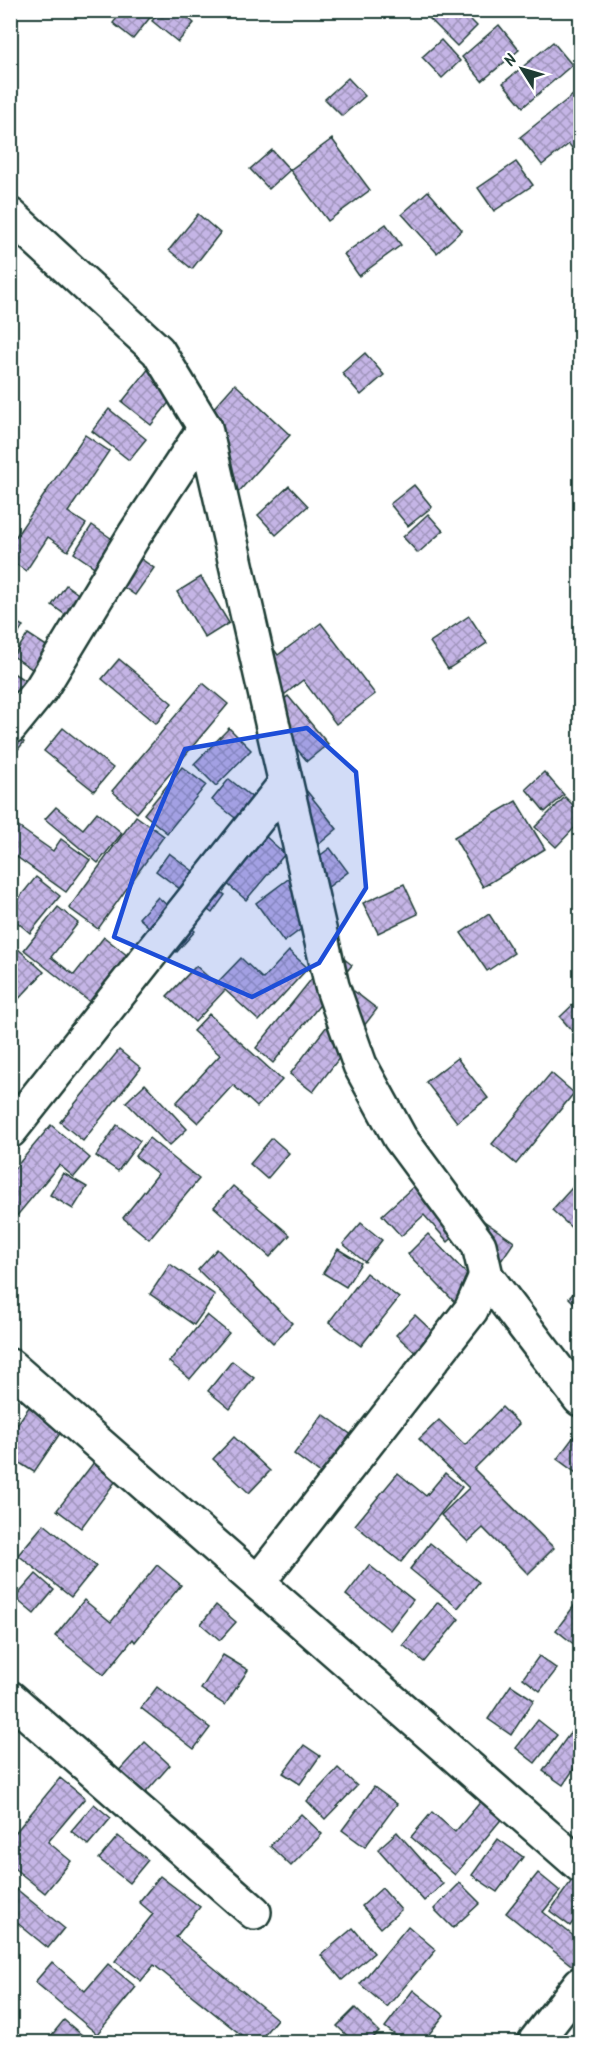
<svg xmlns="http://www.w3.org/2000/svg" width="591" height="2053" viewBox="0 0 591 2053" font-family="Kalam,sans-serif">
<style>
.building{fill:url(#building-cross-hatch);stroke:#1f3d34;stroke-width:1.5}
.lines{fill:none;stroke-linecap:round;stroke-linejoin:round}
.minor-casing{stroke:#1f3d34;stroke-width:38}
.minor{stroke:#fff;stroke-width:33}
.marked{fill:#1d4ed8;fill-opacity:0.2;stroke:#1d4ed8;stroke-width:4.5;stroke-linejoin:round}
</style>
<defs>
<pattern id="building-cross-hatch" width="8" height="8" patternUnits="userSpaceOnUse" patternTransform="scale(1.5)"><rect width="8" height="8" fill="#c5b5e6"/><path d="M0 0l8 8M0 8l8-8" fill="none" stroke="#9f94bb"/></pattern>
</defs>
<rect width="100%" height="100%" fill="#fff"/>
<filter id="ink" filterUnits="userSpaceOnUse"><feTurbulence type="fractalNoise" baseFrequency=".0167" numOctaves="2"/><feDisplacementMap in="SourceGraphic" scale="12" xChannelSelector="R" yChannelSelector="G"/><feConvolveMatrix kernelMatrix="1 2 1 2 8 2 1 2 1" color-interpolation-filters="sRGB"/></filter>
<g filter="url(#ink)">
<g class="building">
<polygon points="123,10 147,10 152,15 133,39 113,23"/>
<polygon points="161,10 179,10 194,23 178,42 152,21"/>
<polygon points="421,10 461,10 477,26 457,46"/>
<polygon points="499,25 519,50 482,81 462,57"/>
<polygon points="441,40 460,61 442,78 422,57"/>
<polygon points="553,42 572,65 523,107 503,83"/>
<polygon points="348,78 365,96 342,116 325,99"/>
<polygon points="578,91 580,94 580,159 569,144 542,165 520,137"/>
<polygon points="332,139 370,190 328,221 290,170"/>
<polygon points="272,150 290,170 269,189 250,169"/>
<polygon points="516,162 533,185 494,211 478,188"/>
<polygon points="428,191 462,230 437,253 402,214"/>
<polygon points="198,214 220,233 192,269 169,250"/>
<polygon points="386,224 401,245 359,276 344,254"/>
<polygon points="365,353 384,375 361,395 342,373"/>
<polygon points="154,362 183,385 151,425 122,402"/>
<polygon points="235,384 290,435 234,497 179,447"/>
<polygon points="109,409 146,439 129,460 92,431"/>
<polygon points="85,435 109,451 68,512 86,524 68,551 48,537 26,571 10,560 10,545"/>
<polygon points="414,485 432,507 408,526 390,504"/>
<polygon points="289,486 308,506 276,535 258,515"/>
<polygon points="428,514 443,531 418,553 403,537"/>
<polygon points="92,525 154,568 135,595 74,553"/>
<polygon points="201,577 229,623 205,638 177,592"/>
<polygon points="66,585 104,613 90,633 52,605"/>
<polygon points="469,616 487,643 448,669 430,642"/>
<polygon points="10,619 23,626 10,648"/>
<polygon points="321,623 375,694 336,724 303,680 275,702 238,653 263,634 278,655"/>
<polygon points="28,634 71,662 55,685 13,656"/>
<polygon points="119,659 172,703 156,724 102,679"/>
<polygon points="10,671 26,681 13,701 10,699"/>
<polygon points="203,683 228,704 137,813 112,791"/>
<polygon points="288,696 328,744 307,761 267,713"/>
<polygon points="63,728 113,768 94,791 44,751"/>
<polygon points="229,728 251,750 216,786 194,764"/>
<polygon points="10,731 24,742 10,759"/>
<polygon points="182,767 206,785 167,833 144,814"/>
<polygon points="544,772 564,795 545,812 526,789"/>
<polygon points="229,779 268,810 252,831 212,800"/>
<polygon points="306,790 337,829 311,851 280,811"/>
<polygon points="565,797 580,812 580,822 556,847 535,827"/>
<polygon points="516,801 545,849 483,887 454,837"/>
<polygon points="56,807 83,829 97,812 122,833 98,863 45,819"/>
<polygon points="136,816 164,836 98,929 69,908"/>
<polygon points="10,821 53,851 61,839 90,860 66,892 10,852"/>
<polygon points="264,835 285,854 246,900 224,881"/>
<polygon points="330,848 348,872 298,910 308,924 284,942 256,903"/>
<polygon points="169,853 225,895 212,913 156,871"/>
<polygon points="36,877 60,896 30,933 10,916 10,909"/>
<polygon points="404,884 418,914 378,933 363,903"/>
<polygon points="158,897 195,931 177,952 139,918"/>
<polygon points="58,907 78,923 51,957 74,975 104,937 128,956 91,1003 24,950"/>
<polygon points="489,914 514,953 487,971 461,933"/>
<polygon points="17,948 44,972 10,1008 10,955"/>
<polygon points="289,951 308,968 259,1021 225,990 195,1022 167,996 196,966 216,984 241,958 263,979"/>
<polygon points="334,951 352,965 273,1063 256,1048"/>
<polygon points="354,991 377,1009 313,1092 290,1074"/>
<polygon points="580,998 580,1040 560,1017"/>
<polygon points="209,1014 282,1080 257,1107 233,1085 198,1123 176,1103 220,1055 193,1031"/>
<polygon points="580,1048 580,1064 573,1055"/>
<polygon points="119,1050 141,1068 83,1141 60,1122"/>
<polygon points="457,1058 488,1098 457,1122 426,1082"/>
<polygon points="551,1073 574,1093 516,1164 492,1144"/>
<polygon points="145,1084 187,1129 169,1146 126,1102"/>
<polygon points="51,1125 90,1158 74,1177 59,1165 10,1224 10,1174"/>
<polygon points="117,1125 140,1141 118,1171 96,1156"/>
<polygon points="149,1138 199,1179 149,1239 123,1218 158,1174 135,1156"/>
<polygon points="272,1138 289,1153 267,1179 250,1164"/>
<polygon points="434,1168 477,1215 448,1242 424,1215 401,1236 382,1215"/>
<polygon points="63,1173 87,1187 73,1209 50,1195"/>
<polygon points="580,1179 580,1227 576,1232 552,1210"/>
<polygon points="233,1186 290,1235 270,1257 214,1207"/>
<polygon points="481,1219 514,1242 499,1264 466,1241"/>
<polygon points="361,1223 382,1240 365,1262 343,1244"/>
<polygon points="428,1234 493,1301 473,1321 408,1254"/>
<polygon points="217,1249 292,1323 273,1343 198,1270"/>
<polygon points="338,1249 361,1263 346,1287 323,1273"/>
<polygon points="170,1264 215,1295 194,1325 150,1294"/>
<polygon points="366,1273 399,1298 361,1346 329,1322"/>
<polygon points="580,1286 580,1309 569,1298"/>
<polygon points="207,1315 229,1333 190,1379 169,1362"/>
<polygon points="415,1315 447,1345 429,1365 396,1335"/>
<polygon points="232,1361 254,1378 230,1409 208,1391"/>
<polygon points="29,1407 63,1429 34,1472 10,1457 10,1435"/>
<polygon points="502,1407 519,1424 474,1469 554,1548 528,1574 483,1528 468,1542 441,1515 469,1488 419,1439 439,1420 465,1445"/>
<polygon points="323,1414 368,1447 338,1487 294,1454"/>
<polygon points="575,1435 580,1439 579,1475 557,1459"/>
<polygon points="234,1437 270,1471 249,1493 213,1459"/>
<polygon points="98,1457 121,1474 81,1528 57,1510"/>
<polygon points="398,1473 426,1496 445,1473 462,1487 401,1562 355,1525"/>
<polygon points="44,1524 96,1566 71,1597 18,1555"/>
<polygon points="430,1543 479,1582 458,1608 410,1569"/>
<polygon points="157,1565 181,1585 135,1642 133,1639 104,1675 55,1636 84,1600 111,1622"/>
<polygon points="369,1565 413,1600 390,1630 346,1595"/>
<polygon points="36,1574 54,1590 34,1614 15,1598"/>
<polygon points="438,1602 459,1619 424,1662 403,1645"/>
<polygon points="577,1602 580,1605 580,1649 556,1630"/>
<polygon points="216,1605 236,1622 220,1640 201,1624"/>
<polygon points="223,1655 248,1670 225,1705 201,1689"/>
<polygon points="539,1656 557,1669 540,1691 523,1678"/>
<polygon points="511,1685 534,1700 511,1735 488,1719"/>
<polygon points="157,1687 210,1728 194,1749 141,1708"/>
<polygon points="580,1719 580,1760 563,1785 543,1771"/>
<polygon points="538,1720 557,1735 535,1763 516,1748"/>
<polygon points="145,1742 170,1765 141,1798 115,1775"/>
<polygon points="304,1745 320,1756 300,1784 283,1773"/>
<polygon points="338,1768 357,1786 325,1819 307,1801"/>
<polygon points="60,1778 85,1798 48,1842 71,1861 45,1893 10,1865 10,1839"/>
<polygon points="374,1787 397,1804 365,1847 342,1830"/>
<polygon points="483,1799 504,1816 455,1875 411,1837 432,1812 455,1832"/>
<polygon points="94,1804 111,1818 88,1845 71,1831"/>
<polygon points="301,1814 322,1834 291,1866 270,1846"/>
<polygon points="397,1832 443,1884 424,1901 378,1849"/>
<polygon points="118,1836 148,1860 129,1883 99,1859"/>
<polygon points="498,1839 523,1857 497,1892 472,1875"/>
<polygon points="580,1869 580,1912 570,1926 550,1911"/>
<polygon points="538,1873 560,1891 543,1912 580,1941 580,1962 575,1968 506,1913"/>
<polygon points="160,1876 200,1907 176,1937 277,2019 258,2042 250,2042 154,1965 141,1981 115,1961 153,1914 139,1902"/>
<polygon points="460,1883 480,1903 453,1928 434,1909"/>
<polygon points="14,1887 64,1928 48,1948 10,1917 10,1892"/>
<polygon points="382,1888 401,1910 381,1928 362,1906"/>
<polygon points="408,1926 436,1950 387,2007 360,1984"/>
<polygon points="353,1928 374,1953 342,1980 321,1955"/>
<polygon points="52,1962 85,1991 108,1964 136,1987 97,2034 35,1982"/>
<polygon points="413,1990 444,2015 423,2042 404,2042 385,2027"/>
<polygon points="355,2008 379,2032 369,2042 354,2042 337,2026"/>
<polygon points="64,2020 88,2040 86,2042 46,2042"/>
</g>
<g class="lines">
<defs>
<g id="minor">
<polyline points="10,215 158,351 205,428 332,986 360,1065 400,1138 479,1245 486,1276 580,1399"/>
<polyline points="10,727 41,689 135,534 205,428"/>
<polyline points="10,1131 285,784"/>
<polyline points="10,1366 580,1865"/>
<polyline points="258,1582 471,1310 486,1276"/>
<polyline points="10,1698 254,1912"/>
<polyline points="535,2042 580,1984"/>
</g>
</defs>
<use href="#minor" class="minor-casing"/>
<use href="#minor" class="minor"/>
</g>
</g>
<path class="marked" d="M307,728l49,44 10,116 -47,75 -67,34 -138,-60 25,-78 46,-110z"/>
<rect width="591" height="2053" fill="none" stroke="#fff" stroke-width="36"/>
<rect x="18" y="18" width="555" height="2017" fill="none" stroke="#1f3d34" stroke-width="2" filter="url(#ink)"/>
<g transform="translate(522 69) rotate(307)" stroke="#ffffff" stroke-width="4.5" paint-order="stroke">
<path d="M0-4.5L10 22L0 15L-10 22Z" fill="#1f3d34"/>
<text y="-9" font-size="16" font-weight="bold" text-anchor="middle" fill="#1f3d34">N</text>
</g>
</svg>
